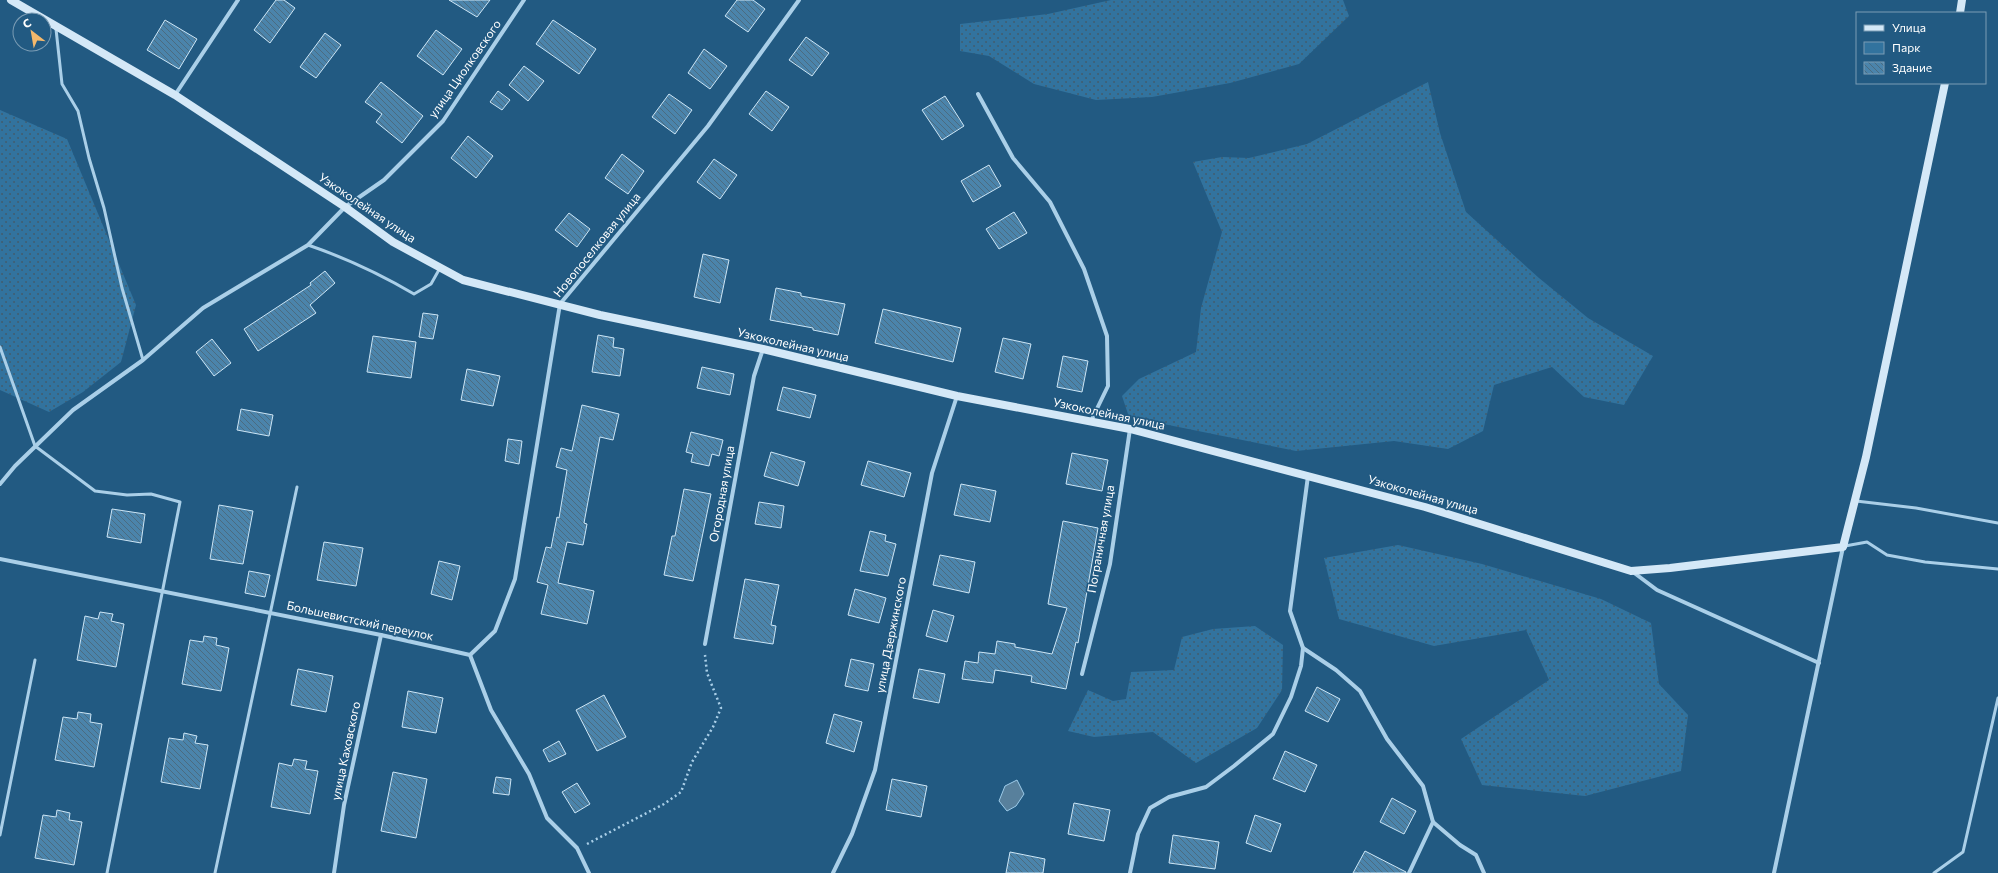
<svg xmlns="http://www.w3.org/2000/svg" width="1998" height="873" viewBox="0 0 1998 873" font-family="Commissioner,sans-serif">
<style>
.green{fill:url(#green-dots)}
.water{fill:#58809c;stroke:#9dcbe9}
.building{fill:url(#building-back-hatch);stroke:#cde6f6}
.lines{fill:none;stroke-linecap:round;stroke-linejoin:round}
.path{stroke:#aacfe8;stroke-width:2.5;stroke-dasharray:2 3;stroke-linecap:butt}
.lane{stroke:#aacfe8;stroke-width:3}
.street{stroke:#aacfe8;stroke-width:4}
.secondary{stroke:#d4e8f7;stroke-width:8}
.labels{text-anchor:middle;stroke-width:3.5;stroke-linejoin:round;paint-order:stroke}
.street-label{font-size:12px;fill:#fff;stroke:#225a82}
</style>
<defs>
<pattern id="green-dots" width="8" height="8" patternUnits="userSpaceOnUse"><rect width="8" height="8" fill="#32739e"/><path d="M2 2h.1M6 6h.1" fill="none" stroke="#425c6d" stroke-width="1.8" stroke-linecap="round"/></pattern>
<pattern id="building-back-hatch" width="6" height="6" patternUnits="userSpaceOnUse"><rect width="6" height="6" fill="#4b84ab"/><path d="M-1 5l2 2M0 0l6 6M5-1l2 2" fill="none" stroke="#4b6b80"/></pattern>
</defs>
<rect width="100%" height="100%" fill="#225a82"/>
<g class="green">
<polygon points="1111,0 1343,0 1349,16 1299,64 1230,83 1152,97 1096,100 1034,84 989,56 960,51 960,24 1048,14"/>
<polygon points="1428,82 1440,133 1466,212 1539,278 1588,318 1653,356 1624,405 1584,397 1552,367 1494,385 1483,431 1448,449 1394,441 1296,451 1129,417 1122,396 1139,379 1196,352 1201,308 1222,232 1193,162 1222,157 1249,158 1307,144"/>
<polygon points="0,110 67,139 136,305 121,362 83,392 49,412 0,390"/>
<polygon points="1398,545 1482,564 1601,599 1651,623 1659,684 1688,715 1681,771 1585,796 1482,785 1461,739 1549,680 1526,630 1434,646 1339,619 1324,558"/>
<polygon points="1255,626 1283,645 1282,690 1257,728 1196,763 1153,732 1094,737 1068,731 1088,690 1113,701 1126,699 1131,672 1174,670 1182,637 1213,629"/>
</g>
<polygon class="water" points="1017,780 1024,794 1016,806 1007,811 999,801 1005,786"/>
<g class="building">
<polygon points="276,0 284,0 295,8 270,43 254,30"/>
<polygon points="449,0 490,0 477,17"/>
<polygon points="737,0 753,0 765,9 748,32 725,16"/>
<polygon points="165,20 197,39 179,69 147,50"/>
<polygon points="553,20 596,49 579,74 536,44"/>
<polygon points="436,30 462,49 443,75 417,56"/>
<polygon points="325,33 341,45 316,78 300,67"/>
<polygon points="806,37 829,53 812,76 789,60"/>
<polygon points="704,49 727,66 710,89 688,73"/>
<polygon points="524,66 544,81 528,101 509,85"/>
<polygon points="381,82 423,116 402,143 376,122 382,114 365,102"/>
<polygon points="498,91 510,100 502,110 490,102"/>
<polygon points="766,91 789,107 772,131 749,114"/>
<polygon points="669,94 692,110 675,134 652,117"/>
<polygon points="945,96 964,126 942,140 922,110"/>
<polygon points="468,136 493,156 476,178 451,158"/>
<polygon points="622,154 644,171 628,194 605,178"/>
<polygon points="714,159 737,175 720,199 697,182"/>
<polygon points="989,165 1001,186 973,202 961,181"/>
<polygon points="1014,212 1027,233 999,249 986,229"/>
<polygon points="569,213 590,229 577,247 555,230"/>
<polygon points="703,254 729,260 720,303 694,297"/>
<polygon points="325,271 335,283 310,305 316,313 258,351 244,329 311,285 310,283"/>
<polygon points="776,288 801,293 801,296 845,304 838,335 813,330 813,328 770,320"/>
<polygon points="883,309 961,328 953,362 875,343"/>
<polygon points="423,313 438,315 433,339 419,337"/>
<polygon points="598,335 614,338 613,347 624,349 620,376 592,372"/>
<polygon points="373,336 416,342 411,378 367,372"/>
<polygon points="1003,338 1031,344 1023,379 995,372"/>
<polygon points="212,339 231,363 214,376 196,352"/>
<polygon points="1063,356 1088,361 1082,392 1057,387"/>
<polygon points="702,367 734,374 730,395 697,388"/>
<polygon points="467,369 500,376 493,406 461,400"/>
<polygon points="783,387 816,395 810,418 777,410"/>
<polygon points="582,405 619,414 613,440 600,437 584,523 587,524 583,545 567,542 558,583 594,591 587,624 541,614 548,585 537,582 546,547 551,548 557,517 559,518 567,470 556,467 561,448 572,451"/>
<polygon points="241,409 273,415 269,436 237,430"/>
<polygon points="691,432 723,440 719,456 712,454 709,466 691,462 693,454 686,452"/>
<polygon points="508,439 522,441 519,464 505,461"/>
<polygon points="771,452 805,462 798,486 764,476"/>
<polygon points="1072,453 1108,460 1102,491 1066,484"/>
<polygon points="868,461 911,473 904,497 861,485"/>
<polygon points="961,484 996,491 990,522 954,515"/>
<polygon points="684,489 711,494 693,581 664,575 672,536 675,536"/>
<polygon points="759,502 784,506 781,528 755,524"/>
<polygon points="219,505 253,511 243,564 210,559"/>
<polygon points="112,509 145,514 141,543 107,537"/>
<polygon points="1063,521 1098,528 1078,643 1076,642 1066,689 1031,682 1032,676 995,670 993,683 962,679 965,661 978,663 979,652 995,654 997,641 1015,644 1015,647 1052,654 1067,608 1048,604"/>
<polygon points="870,531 886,535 885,541 896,544 888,576 860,571"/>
<polygon points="324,542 363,548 356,586 317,580"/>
<polygon points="940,555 975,562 969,593 933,585"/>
<polygon points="439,561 460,566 452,600 431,594"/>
<polygon points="249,571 270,575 265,597 245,593"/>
<polygon points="745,579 779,585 771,625 776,626 773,644 734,638"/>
<polygon points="855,589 886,598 879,623 848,615"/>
<polygon points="933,610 954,616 947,642 926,636"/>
<polygon points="100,612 113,614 111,621 124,624 116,667 77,660 85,616 98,619"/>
<polygon points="204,636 217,638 216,645 229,648 221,691 182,684 190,640 203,642"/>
<polygon points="851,659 874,664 868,691 845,686"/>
<polygon points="298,669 333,676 326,712 291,705"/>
<polygon points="919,669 945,674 939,703 913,698"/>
<polygon points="1317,687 1340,699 1328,722 1305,711"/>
<polygon points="408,691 443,698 436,733 402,727"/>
<polygon points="604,695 626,737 597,751 576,710"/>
<polygon points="78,712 91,714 90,722 102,724 94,767 55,760 63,717 77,719"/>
<polygon points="834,714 862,722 854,752 826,743"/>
<polygon points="184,733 197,736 195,743 208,745 200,789 161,782 169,738 183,740"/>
<polygon points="559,741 566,754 549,762 543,750"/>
<polygon points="1285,751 1317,765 1305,792 1273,779"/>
<polygon points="294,759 307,761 305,769 318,771 310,814 271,807 279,763 292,766"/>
<polygon points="393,772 427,779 416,838 381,831"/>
<polygon points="496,777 511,779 509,795 493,793"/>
<polygon points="892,779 927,786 921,817 886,810"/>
<polygon points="577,783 590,804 575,813 562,792"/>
<polygon points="1392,798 1416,811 1404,834 1380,822"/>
<polygon points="1074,803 1110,810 1104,841 1068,834"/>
<polygon points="57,810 70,813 69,820 82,822 74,865 35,858 43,815 56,817"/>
<polygon points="1255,815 1281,824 1271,852 1246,843"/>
<polygon points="1173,835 1219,842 1215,869 1169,863"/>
<polygon points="1365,851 1406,872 1406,873 1353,873"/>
<polygon points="1010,852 1045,859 1043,873 1006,873"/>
</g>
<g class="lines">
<polyline class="path" points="587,844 664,804 681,792 692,762 713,727 721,708 707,673 705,655"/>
<g class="lane">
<polyline points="56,29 62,84 78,111 89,158 104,208 122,288 143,360"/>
<path d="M308,245c38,13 72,29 106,49l17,-10 9,-16"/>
<polyline points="0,347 35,446 95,491 127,495 151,494 180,502 107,873"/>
<polyline points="1856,501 1916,508 1998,523"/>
<polyline points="1845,546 1867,542 1887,555 1925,562 1998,569"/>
<polyline points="0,835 35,660"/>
<polyline points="215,873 297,487"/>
<polyline points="1934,873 1963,852 1998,698"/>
</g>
<g class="street">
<polyline points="978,94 1013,158 1050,202 1084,269 1107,336 1108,386 1091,421"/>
<polyline points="175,95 238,0"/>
<polyline points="0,484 15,466 73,410 143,360 203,308 308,245 345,207 384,180 443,121 524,0"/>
<polyline points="0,559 381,635 470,655 491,710 529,774 547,818 577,848 589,873"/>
<polyline points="1633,572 1657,590 1819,663"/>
<polyline points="705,644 754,376 763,349"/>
<polyline points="1303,648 1336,670 1360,691 1387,739 1423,786 1433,822"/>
<polyline points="470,655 495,631 515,579 560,304 708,126 799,0"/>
<polyline points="1082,674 1110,564 1130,429"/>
<polyline points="1433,822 1460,845 1476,855 1484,873"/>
<polyline points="334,873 344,805 381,635"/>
<polyline points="833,873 852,834 875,770 932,473 957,396"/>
<polyline points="1130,873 1138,834 1150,808 1169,797 1206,787 1234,766 1273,734 1291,697 1301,666 1303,648 1290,611 1308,476"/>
<polyline points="1409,873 1433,822"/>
<polyline points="1774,873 1843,547"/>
</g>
<g class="secondary">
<polyline points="11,0 175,95 345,207 393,242 463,280 600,315 763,349 957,396 1130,429 1425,507 1631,571 1670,568 1843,547 1866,457 1945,83"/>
<polyline points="1960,13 1962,0"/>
</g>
</g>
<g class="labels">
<g class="street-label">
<text transform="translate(465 69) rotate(-55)" y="4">улица Циолковского</text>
<text transform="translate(367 208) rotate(34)" y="4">Узкоколейная улица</text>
<text transform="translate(597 245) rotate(-51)" y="4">Новопоселковая улица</text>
<text transform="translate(793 345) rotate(13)" y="4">Узкоколейная улица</text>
<text transform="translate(1109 414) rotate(12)" y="4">Узкоколейная улица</text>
<text transform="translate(722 494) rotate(-80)" y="4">Огородная улица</text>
<text transform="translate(1423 495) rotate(16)" y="4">Узкоколейная улица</text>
<text transform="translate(1101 539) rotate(-80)" y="4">Пограничная улица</text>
<text transform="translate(360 621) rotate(12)" y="4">Большевистский переулок</text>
<text transform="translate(891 635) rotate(-79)" y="4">улица Дзержинского</text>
<text transform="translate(346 751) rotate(-78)" y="4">улица Каховского</text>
</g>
</g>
<rect x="1856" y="12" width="130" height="72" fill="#225a82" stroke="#7a9cb4"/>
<rect x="1864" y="25" width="20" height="6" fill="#d4e8f7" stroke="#7a9cb4"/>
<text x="1892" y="32" font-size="12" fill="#ffffff">Улица</text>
<rect x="1864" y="42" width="20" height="12" fill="#32739e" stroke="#7a9cb4"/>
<text x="1892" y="52" font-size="12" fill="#ffffff">Парк</text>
<rect x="1864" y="62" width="20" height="12" fill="url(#building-back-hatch)" stroke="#7a9cb4"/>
<text x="1892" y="72" font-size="12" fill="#ffffff">Здание</text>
<g transform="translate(32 32) rotate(329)"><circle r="19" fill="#225a82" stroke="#7a9cb4"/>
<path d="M0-3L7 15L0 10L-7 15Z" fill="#f4b96c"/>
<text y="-6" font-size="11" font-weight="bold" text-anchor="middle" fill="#ffffff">С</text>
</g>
</svg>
